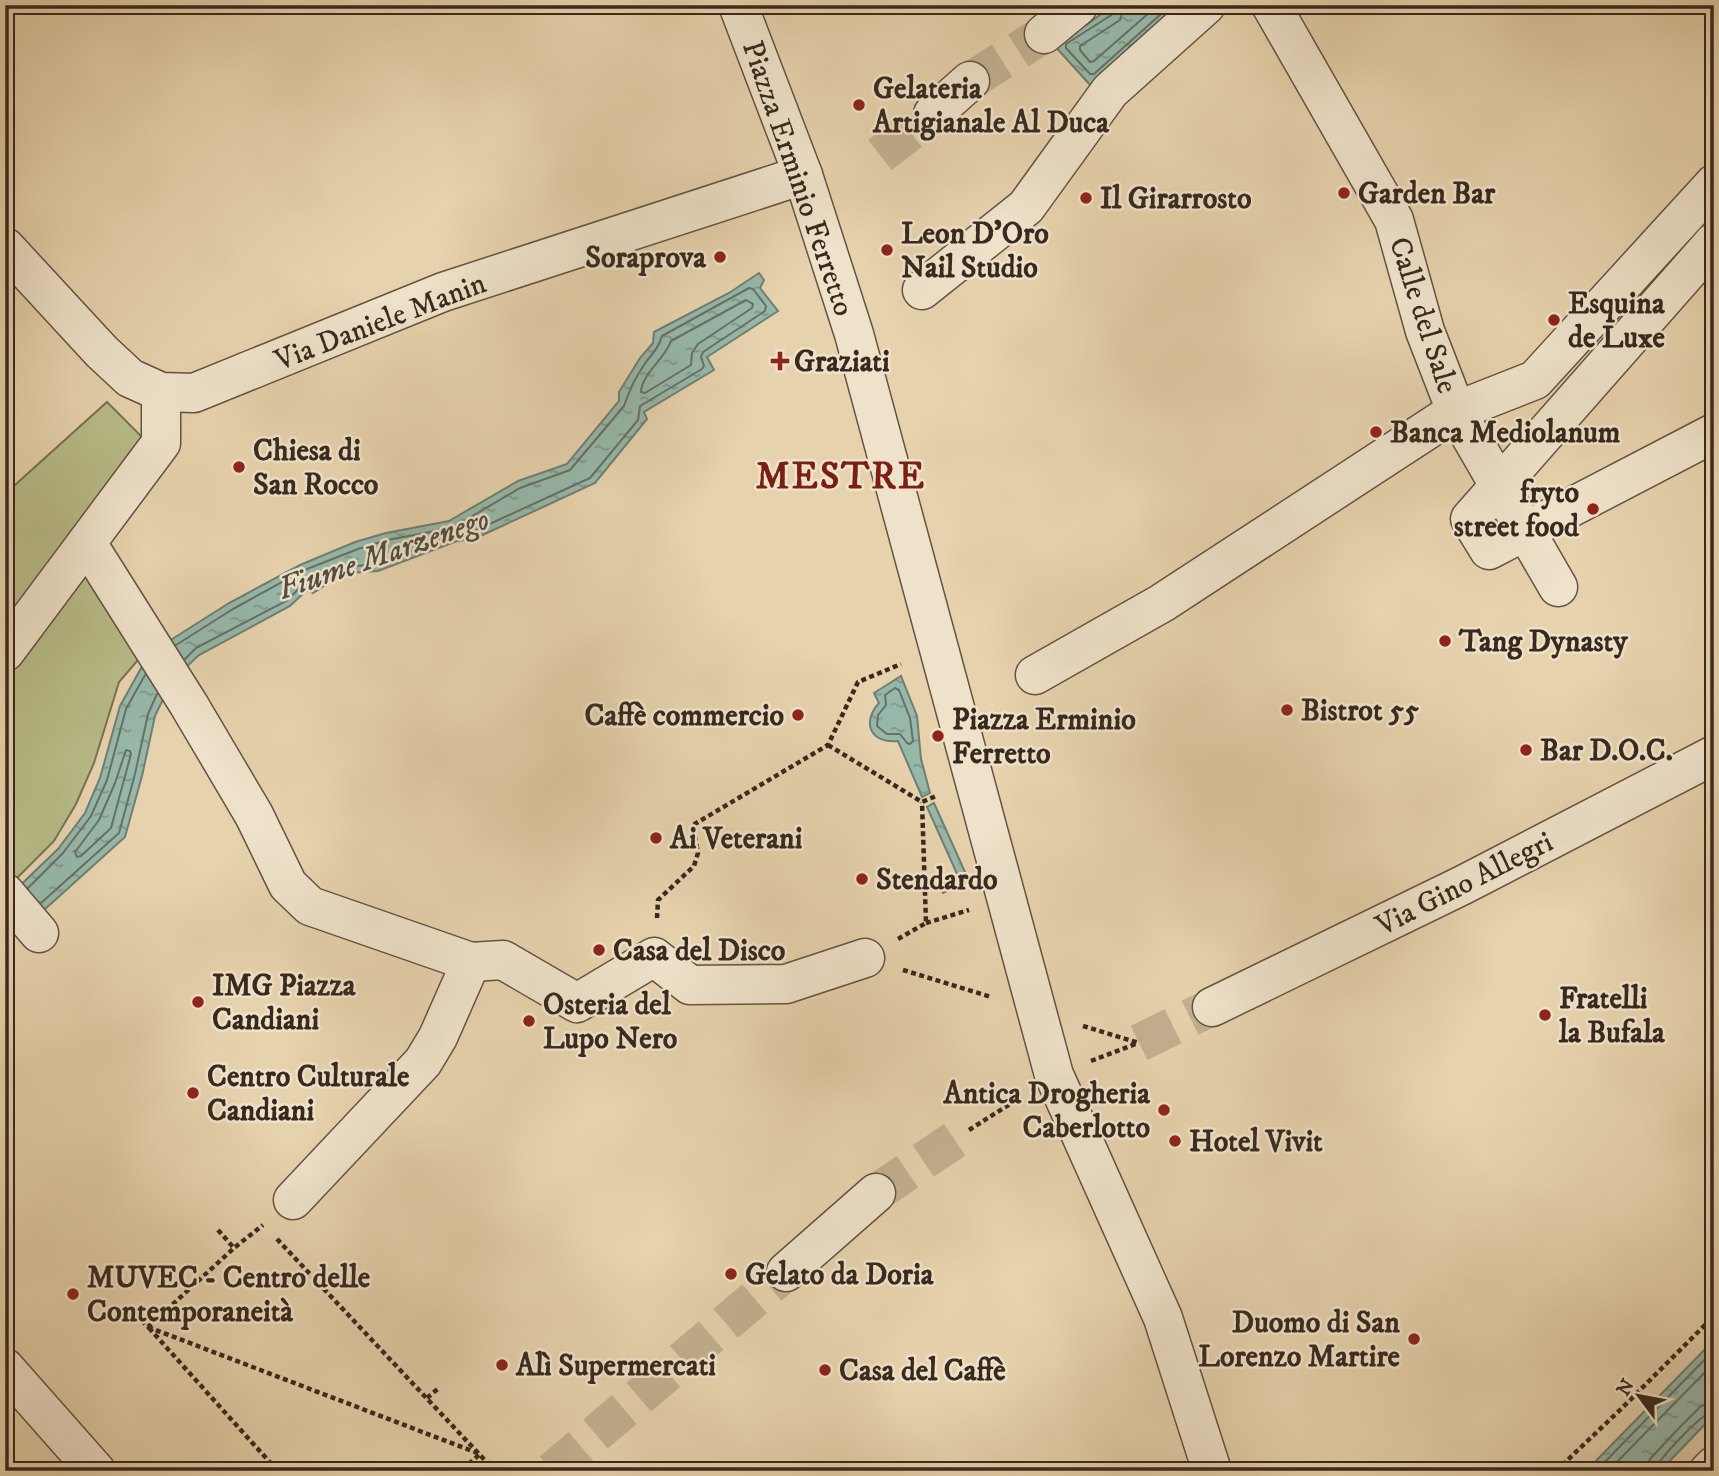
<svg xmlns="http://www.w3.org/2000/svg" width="1719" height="1476" viewBox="0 0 1719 1476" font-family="'IM FELL DW Pica',serif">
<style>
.park{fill:#b7bb88;stroke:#787253;stroke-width:2}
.water{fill:url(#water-ripples);stroke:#707f72;stroke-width:2}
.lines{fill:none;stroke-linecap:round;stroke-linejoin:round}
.shore{stroke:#677064;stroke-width:2}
.street-tunnel{stroke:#c3b090;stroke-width:38;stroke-dasharray:38 19;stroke-linecap:butt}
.street-casing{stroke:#645342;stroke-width:41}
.path{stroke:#38291e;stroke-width:4.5;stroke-dasharray:5 3.5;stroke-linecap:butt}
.street{stroke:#efe2ca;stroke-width:38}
.poi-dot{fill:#8f2418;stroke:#efe2ca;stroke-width:2.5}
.labels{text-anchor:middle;stroke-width:5;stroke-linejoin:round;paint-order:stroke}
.poi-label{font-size:30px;font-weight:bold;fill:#38291e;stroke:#efe2ca;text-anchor:start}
.street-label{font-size:30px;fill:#38291e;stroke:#efe2ca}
.water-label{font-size:32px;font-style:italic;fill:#504d41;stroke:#efe2ca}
.district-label{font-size:37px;font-weight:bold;letter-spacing:2px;fill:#7a1f14;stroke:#efe2ca}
</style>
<defs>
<pattern id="water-ripples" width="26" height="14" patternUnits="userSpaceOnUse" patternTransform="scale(1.75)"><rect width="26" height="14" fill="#96b8aa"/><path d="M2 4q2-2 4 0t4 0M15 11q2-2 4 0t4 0" fill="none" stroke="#7b968a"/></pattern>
</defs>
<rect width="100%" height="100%" fill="#e6d2ad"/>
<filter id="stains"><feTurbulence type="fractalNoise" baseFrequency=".00286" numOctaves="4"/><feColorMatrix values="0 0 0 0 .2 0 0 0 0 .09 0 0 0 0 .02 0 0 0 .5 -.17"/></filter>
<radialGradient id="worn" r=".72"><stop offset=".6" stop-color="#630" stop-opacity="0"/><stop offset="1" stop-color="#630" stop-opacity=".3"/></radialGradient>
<polygon class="park" points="107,402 148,443 75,541 145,652 119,682 94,763 76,804 54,841 5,890 5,494"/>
<g class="water">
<polygon points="1113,5 1182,5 1091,86 1052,43 1088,24"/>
<polygon points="759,273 764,280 760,288 778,311 707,357 714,370 644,412 647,419 595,483 474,539 457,541 378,571 348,573 336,578 313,593 307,590 290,606 199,655 183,670 165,695 155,716 142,776 125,837 44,910 5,939 5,900 58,849 85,813 100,778 120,706 144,663 166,643 229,603 300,565 355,542 386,533 449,521 518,481 567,464 619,401 619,392 640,358 653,343 654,332 729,293"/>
<path d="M901,676l16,40 4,43 9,34 -8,4 -24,-56c-27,3 -37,-18 -19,-38l-5,-10z"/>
<polygon points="934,803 969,881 943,893 939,885 958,876 927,807"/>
<polygon points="1714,1340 1714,1415 1660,1471 1586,1471"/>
</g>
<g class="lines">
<g class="shore">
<polyline points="1117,5 1113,14 1066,44 1066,48 1090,74 1094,74 1171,5"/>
<polyline points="1125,5 1120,20 1080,46 1080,50 1090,62 1094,61 1158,5"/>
<path d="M746,300l7,4 -1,4 -54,36 -6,9 -1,12 -46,28 -4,-1c1,-19 24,-33 30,-51z"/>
<path d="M176,645l57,-36 69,-38 56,-22 29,-9 65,-12 68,-40 50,-18 54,-64c5,-15 11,-28 20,-41 8,-12 14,-15 18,-29l87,-48 4,1 13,17 -1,5 -62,41 -2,5 3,9 -2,3 -62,37 -2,14 -48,58 -118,54 -18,2 -77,30 -31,3 -13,4 -19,13 -11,1 -17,16 -90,47 -11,11"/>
<polygon points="895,688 899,690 910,718 913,741 910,744 907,743 900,734 887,734 877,726 878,715 886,705 885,695"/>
<polygon points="126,750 130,751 131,754 111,828 81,856 77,857 75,852 99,820 115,783"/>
<polyline points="28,888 63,853 91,816 107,780 126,709 145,675"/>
<polyline points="41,903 119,833 135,774 148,714 157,694"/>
<polyline points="1596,1471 1714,1350"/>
<polyline points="1608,1471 1714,1363"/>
<polyline points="1646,1471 1650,1459 1678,1429 1701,1406 1714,1402"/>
<path d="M1655,1471c2,-11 48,-59 59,-60"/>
</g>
<g class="street-tunnel">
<polyline points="970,81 1044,34"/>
<polyline points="880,155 933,114"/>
<polyline points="1139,1043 1212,1007"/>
<polyline points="876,1193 969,1130"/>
<polyline points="552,1471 786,1272"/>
</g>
<defs>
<g id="street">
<polyline points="738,5 803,175 854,334 1054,1075 1163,1318 1212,1471"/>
<polyline points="1044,34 1078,6"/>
<polyline points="933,114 970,81"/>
<polyline points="1714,242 1470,519 1489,550 1714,433"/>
<polyline points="5,247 102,352 130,378 161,392 194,393 443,292 803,175"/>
<polyline points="922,290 1026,207 1110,91 1206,5"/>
<polyline points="87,543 189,705 254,815 288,885 310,906 471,962 438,1037 423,1062 293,1200"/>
<polyline points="1558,587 1456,411 1535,380 1714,184"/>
<polyline points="5,652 161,443 161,392"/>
<polyline points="1035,675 1162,603 1456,411 1425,331 1394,220 1271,5"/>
<polyline points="5,893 39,933"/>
<polyline points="471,962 503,960 577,1003 654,957 690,985 786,984 865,958"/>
<polyline points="1212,1007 1463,885 1714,755"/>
<polyline points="786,1272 876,1193"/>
<polyline points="5,1368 96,1471"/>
<polyline points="1709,1471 1714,1466"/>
</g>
</defs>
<use href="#street" class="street-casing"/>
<g class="path">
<polyline points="828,745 922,802 936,796"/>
<polyline points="657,918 658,900 694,866 698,853 693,825 828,745 858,682 901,664"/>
<polyline points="926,923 969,910"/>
<polyline points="898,939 926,923 922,802"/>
<polyline points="903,970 991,997"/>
<polyline points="1083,1026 1139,1043"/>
<polyline points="1091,1061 1138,1043"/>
<polyline points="969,1130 1021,1097"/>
<polyline points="218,1230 234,1248 263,1225"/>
<polyline points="277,1239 495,1471"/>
<polyline points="130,1308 148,1327 234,1248"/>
<polyline points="148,1327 480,1454 461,1471"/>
<polyline points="149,1328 275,1468 272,1471"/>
<polyline points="427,1398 440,1387"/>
<polyline points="275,1468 295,1471"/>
<polyline points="1556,1471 1620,1410 1714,1316"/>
</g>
<use href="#street" class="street"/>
</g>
<g class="poi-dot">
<circle cx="859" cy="105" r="7"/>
<circle cx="1344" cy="193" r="7"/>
<circle cx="1086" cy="198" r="7"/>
<circle cx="887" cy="250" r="7"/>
<circle cx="720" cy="257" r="7"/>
<circle cx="1554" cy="320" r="7"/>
<path d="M776.5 350.5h7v7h7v7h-7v7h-7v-7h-7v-7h7z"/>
<circle cx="1376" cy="432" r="7"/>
<circle cx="239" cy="467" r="7"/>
<circle cx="1593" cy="509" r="7"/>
<circle cx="1445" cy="641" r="7"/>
<circle cx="1287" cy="710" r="7"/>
<circle cx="798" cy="715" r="7"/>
<circle cx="938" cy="736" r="7"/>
<circle cx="1526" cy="750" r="7"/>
<circle cx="656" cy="838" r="7"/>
<circle cx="862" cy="879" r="7"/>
<circle cx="599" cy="950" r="7"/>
<circle cx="198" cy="1002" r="7"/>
<circle cx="1545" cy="1015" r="7"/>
<circle cx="529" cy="1021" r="7"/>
<circle cx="193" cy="1093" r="7"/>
<circle cx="1164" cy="1110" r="7"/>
<circle cx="1175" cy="1141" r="7"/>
<circle cx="731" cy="1274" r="7"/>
<circle cx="73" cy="1294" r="7"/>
<circle cx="1414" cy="1339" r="7"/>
<circle cx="502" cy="1365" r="7"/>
<circle cx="825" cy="1370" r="7"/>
</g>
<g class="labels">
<g class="poi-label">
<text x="873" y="98">Gelateria<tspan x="873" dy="34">Artigianale Al Duca</tspan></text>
<text x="1358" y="203">Garden Bar</text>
<text x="1100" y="208">Il Girarrosto</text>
<text x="901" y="243">Leon D'Oro<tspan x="901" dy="34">Nail Studio</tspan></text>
<text x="706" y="267" text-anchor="end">Soraprova</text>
<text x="1568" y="313">Esquina<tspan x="1568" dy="34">de Luxe</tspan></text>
<text x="794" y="371">Graziati</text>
<text x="1390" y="442">Banca Mediolanum</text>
<text x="253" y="460">Chiesa di<tspan x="253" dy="34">San Rocco</tspan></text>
<text x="1579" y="502" text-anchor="end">fryto<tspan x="1579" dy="34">street food</tspan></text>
<text x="1459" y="651">Tang Dynasty</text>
<text x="1301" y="720">Bistrot 55</text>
<text x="784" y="725" text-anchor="end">Caffè commercio</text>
<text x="952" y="729">Piazza Erminio<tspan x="952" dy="34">Ferretto</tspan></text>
<text x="1540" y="760">Bar D.O.C.</text>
<text x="670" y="848">Ai Veterani</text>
<text x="876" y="889">Stendardo</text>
<text x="613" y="960">Casa del Disco</text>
<text x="212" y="995">IMG Piazza<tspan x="212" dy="34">Candiani</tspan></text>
<text x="1559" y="1008">Fratelli<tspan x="1559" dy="34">la Bufala</tspan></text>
<text x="543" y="1014">Osteria del<tspan x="543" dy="34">Lupo Nero</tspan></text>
<text x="207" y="1086">Centro Culturale<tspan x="207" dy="34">Candiani</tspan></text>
<text x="1150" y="1103" text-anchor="end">Antica Drogheria<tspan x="1150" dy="34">Caberlotto</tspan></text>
<text x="1189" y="1151">Hotel Vivit</text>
<text x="745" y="1284">Gelato da Doria</text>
<text x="87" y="1287">MUVEC - Centro delle<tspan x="87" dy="34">Contemporaneità</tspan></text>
<text x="1400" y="1332" text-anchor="end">Duomo di San<tspan x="1400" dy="34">Lorenzo Martire</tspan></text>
<text x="516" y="1375">Alì Supermercati</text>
<text x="839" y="1380">Casa del Caffè</text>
</g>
<g class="street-label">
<text transform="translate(799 178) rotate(71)" y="10">Piazza Erminio Ferretto</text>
<text transform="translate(1424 315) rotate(72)" y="10">Calle del Sale</text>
<text transform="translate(380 321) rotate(-21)" y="10">Via Daniele Manin</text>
<text transform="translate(1464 883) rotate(-27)" y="10">Via Gino Allegri</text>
</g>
<g class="water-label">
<text transform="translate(383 553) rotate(-19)" y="11">Fiume Marzenego</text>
</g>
<g class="district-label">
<text x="841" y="488">MESTRE</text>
</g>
</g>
<rect width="1719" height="1476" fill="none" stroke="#e6d2ad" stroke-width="28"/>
<rect x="7" y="7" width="1705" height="1462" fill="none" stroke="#38291e" stroke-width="3.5"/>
<rect x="14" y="14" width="1691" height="1448" fill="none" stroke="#38291e" stroke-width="2"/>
<g transform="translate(1639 1396) rotate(302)" stroke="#efe2ca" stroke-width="5" paint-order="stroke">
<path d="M0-5L12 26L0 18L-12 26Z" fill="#38291e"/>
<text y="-10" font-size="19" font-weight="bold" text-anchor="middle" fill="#38291e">N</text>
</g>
<rect width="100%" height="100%" filter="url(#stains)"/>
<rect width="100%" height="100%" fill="url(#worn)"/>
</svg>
